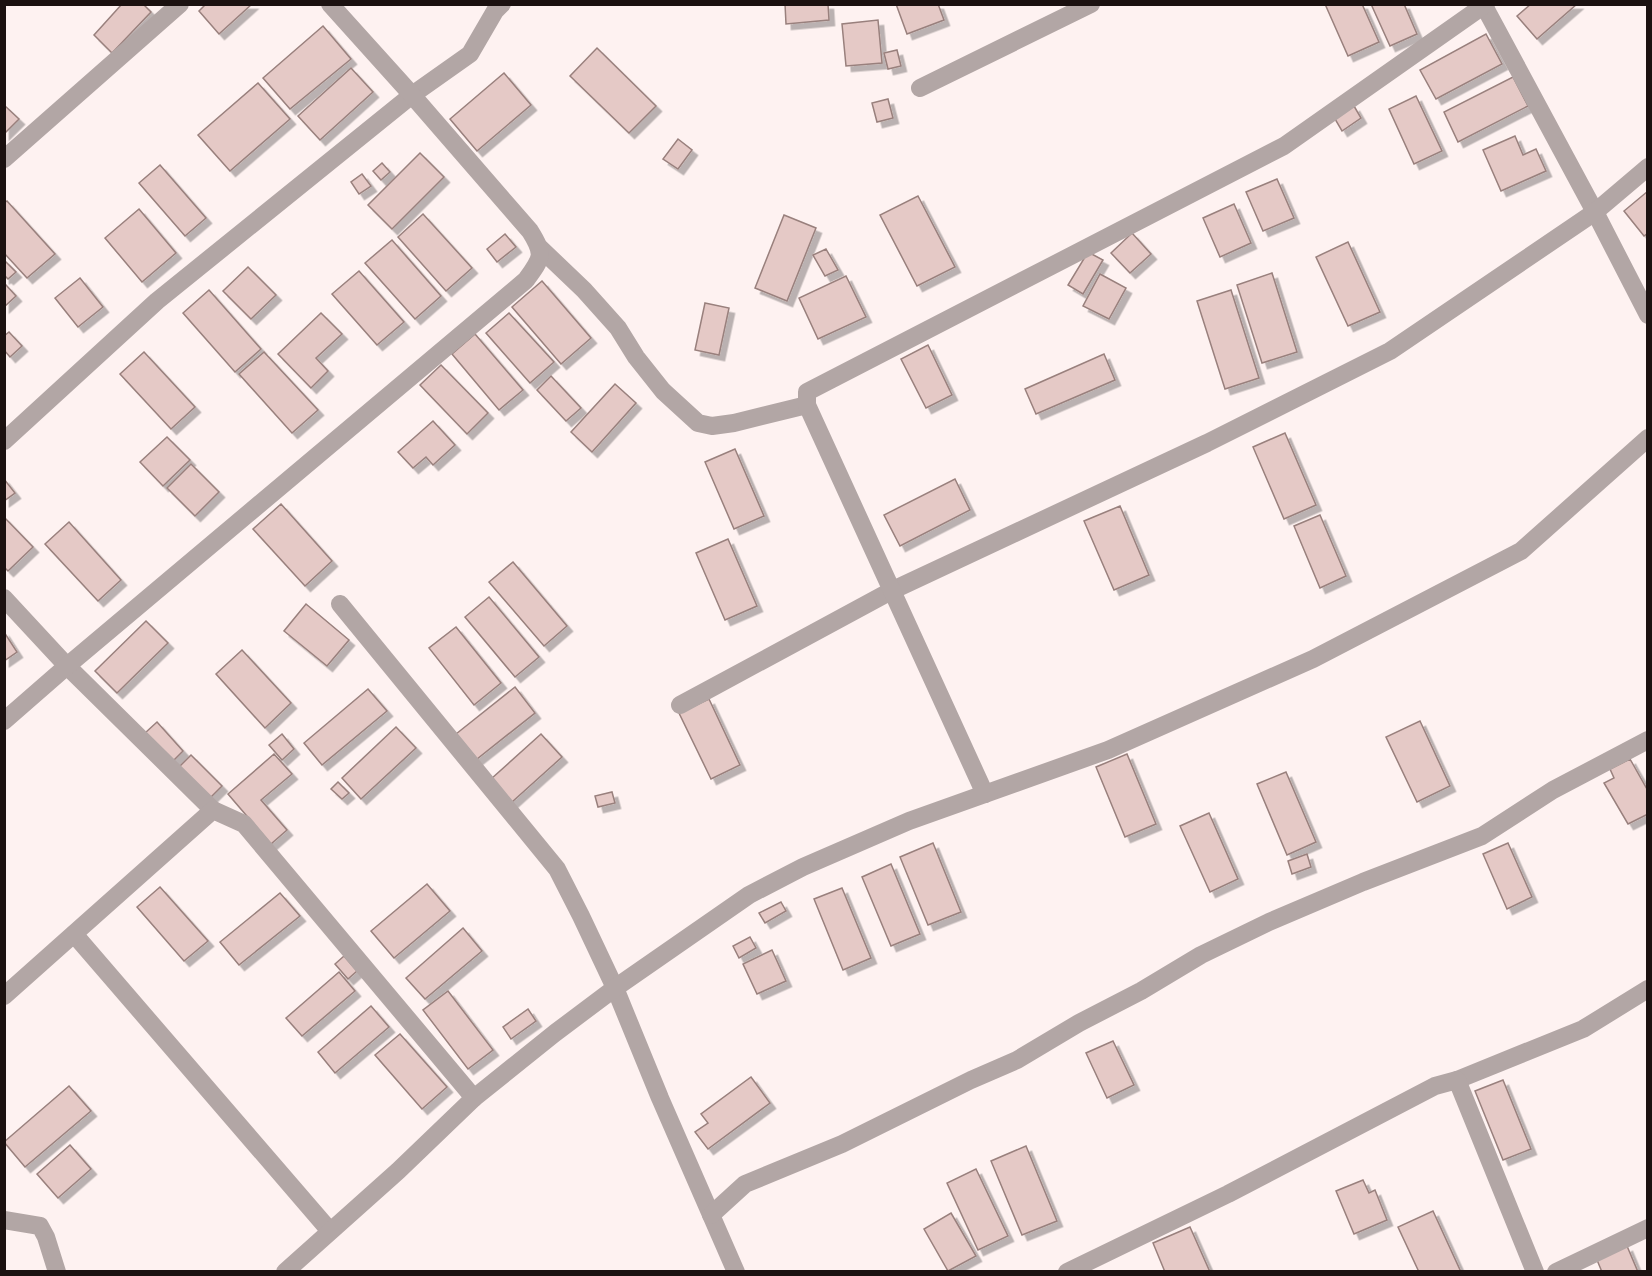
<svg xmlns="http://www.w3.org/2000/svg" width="1652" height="1276" viewBox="0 0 1652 1276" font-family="'Space Grotesk',sans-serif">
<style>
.building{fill:#e5c9c6;stroke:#99807d;stroke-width:1.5;filter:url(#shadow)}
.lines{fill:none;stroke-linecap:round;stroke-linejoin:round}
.street{stroke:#b2a6a5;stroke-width:18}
</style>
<defs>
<filter id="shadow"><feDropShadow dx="5.5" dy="5.5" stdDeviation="0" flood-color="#0004"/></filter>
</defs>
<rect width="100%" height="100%" fill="#fef2f1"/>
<g class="building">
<polygon points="122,4 143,4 151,12 112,53 94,35"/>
<polygon points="206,4 252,4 219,34 199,11"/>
<polygon points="785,4 828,4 829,20 786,24"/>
<polygon points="896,4 938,4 944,20 907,34"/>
<polygon points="1325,4 1362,4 1379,42 1348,56"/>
<polygon points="1371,4 1404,4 1417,34 1390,46"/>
<polygon points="1531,4 1577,4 1537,39 1517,16"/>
<polygon points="878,20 882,63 846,66 842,24"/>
<polygon points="323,26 351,59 290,109 263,78"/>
<polygon points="1486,34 1502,64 1436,99 1420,70"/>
<polygon points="597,48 656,106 629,133 570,76"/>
<polygon points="897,50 901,66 888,69 884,53"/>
<polygon points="351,68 373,92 320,140 298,116"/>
<polygon points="504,73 531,105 477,151 450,119"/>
<polygon points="1513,77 1528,106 1458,142 1444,112"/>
<polygon points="258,83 290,119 230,171 198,135"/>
<polygon points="1416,96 1442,151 1414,164 1389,109"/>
<polygon points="888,99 893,118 877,122 872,103"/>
<polygon points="4,105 19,119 4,134"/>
<polygon points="1354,106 1361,118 1342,131 1335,119"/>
<polygon points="1515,136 1523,155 1536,149 1546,171 1501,191 1483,150"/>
<polygon points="678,139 692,150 678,169 663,159"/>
<polygon points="420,153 444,177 392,229 368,205"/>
<polygon points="382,163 390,172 381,180 373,171"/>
<polygon points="160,165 206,218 185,236 139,183"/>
<polygon points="362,174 371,186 359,194 351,182"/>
<polygon points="1277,179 1294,218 1263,231 1246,192"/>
<polygon points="1648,191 1648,233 1644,236 1624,211"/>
<polygon points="918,196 955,267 917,286 880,215"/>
<polygon points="7,201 55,254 27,278 4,253 4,203"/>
<polygon points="1234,204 1251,243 1220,257 1203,218"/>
<polygon points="139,209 176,253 142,282 105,238"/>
<polygon points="423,214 472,268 446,291 398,237"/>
<polygon points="784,215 816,228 787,301 755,288"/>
<polygon points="1132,233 1151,254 1130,273 1111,253"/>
<polygon points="505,234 516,247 497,262 487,249"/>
<polygon points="392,240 441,296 415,319 365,263"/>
<polygon points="1348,242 1380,312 1348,326 1316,257"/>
<polygon points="826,249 838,270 825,276 813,255"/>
<polygon points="1088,252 1103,260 1083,294 1068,285"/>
<polygon points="4,260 16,272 8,279 6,277 4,278"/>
<polygon points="248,267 276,295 251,319 223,291"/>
<polygon points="359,271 404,322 377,345 332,294"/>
<polygon points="1272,273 1297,352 1262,363 1237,285"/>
<polygon points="1100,274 1126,288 1109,319 1083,306"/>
<polygon points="846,276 866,317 818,339 799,298"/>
<polygon points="80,278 103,307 78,327 55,298"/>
<polygon points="542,281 591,338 561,364 512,307"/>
<polygon points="6,285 16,296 4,307 4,286"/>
<polygon points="209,290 261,349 235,372 183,313"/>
<polygon points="1231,290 1259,378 1225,389 1197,301"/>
<polygon points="705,303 729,308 719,355 695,350"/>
<polygon points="321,313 342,334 316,358 328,371 311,388 278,354"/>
<polygon points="509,313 554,362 530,383 486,333"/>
<polygon points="9,332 22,346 10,357 4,350 4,336"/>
<polygon points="475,334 523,390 499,410 452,354"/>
<polygon points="928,345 952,395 926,408 901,359"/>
<polygon points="144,352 195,407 171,429 120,374"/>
<polygon points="264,352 318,410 292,433 239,374"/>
<polygon points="1104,354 1115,380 1036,414 1025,389"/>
<polygon points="441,365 488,413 467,434 420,385"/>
<polygon points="551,376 581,408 566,421 537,390"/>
<polygon points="615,384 636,403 592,452 571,432"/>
<polygon points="433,421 455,445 433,465 426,457 413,468 398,452"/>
<polygon points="1285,433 1316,505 1284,519 1253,447"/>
<polygon points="167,437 190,460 163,486 140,462"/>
<polygon points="735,449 764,516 734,529 705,462"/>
<polygon points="191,464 219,492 195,516 167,488"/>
<polygon points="4,479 15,493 4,501"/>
<polygon points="955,479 970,510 900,546 884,515"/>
<polygon points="281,504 332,561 305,586 253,529"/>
<polygon points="1120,506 1149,575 1114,590 1084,521"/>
<polygon points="1320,515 1346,576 1320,588 1294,526"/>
<polygon points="4,517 33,547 8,571 4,567"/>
<polygon points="69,522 121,580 98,601 45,544"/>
<polygon points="728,539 757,606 725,620 696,553"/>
<polygon points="513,562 567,626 544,646 489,582"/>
<polygon points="489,597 539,657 515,677 465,617"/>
<polygon points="306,604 349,640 327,666 284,631"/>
<polygon points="146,621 168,643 117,693 95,671"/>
<polygon points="456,627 501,683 474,705 429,648"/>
<polygon points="4,632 17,652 4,661"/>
<polygon points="242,650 291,703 265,728 216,674"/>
<polygon points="515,687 535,713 477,759 456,734"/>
<polygon points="368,689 387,711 322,765 304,743"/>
<polygon points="709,699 740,765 711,779 679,713"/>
<polygon points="1420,721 1450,786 1417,802 1386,737"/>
<polygon points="157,722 183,751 171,763 145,733"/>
<polygon points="396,727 416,748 361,799 342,778"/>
<polygon points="282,734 294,749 282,760 269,745"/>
<polygon points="541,734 562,757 512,802 491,779"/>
<polygon points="274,754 292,774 261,800 287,830 271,844 228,794"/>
<polygon points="1127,754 1156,824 1125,837 1096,767"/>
<polygon points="191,755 222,786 208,800 177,769"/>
<polygon points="1630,759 1648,791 1648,814 1628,824 1604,783 1614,778 1610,769"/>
<polygon points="1286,772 1316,842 1287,855 1257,784"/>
<polygon points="338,782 349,793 342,799 331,789"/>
<polygon points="612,792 615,803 598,807 595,796"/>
<polygon points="1209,813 1238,879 1210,892 1180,826"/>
<polygon points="933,843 961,912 928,925 900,857"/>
<polygon points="1508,843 1532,897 1507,909 1483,854"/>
<polygon points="1307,854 1311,867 1292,874 1288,861"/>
<polygon points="891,864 920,934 891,946 862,877"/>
<polygon points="427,884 450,911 394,958 371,931"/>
<polygon points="160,887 208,941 184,961 137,907"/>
<polygon points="842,888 871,958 843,970 814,899"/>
<polygon points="280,893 300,916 239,965 220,942"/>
<polygon points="781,902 786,911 765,923 759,913"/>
<polygon points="463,928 482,951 425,999 406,978"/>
<polygon points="750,937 756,948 739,958 733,946"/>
<polygon points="772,950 786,981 757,994 743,964"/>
<polygon points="344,956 357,971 348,979 335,964"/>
<polygon points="339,972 355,991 302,1036 286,1018"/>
<polygon points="448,991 493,1050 468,1069 423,1010"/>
<polygon points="371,1006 389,1027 335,1073 318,1052"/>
<polygon points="528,1009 536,1021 511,1039 503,1027"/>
<polygon points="400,1034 447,1087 422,1109 375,1055"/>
<polygon points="1113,1041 1134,1085 1107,1098 1086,1053"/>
<polygon points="751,1077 770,1103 708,1149 695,1132 708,1123 701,1114"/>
<polygon points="1503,1080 1531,1149 1503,1160 1475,1091"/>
<polygon points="69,1086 91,1111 25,1167 4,1142"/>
<polygon points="70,1145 91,1169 58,1198 37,1174"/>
<polygon points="1026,1146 1057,1221 1022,1235 991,1161"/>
<polygon points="976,1169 1008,1236 978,1250 947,1183"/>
<polygon points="1363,1180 1369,1193 1375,1190 1387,1220 1354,1234 1336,1191"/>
<polygon points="1433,1211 1461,1272 1419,1272 1398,1227"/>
<polygon points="951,1213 976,1256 948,1271 924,1229"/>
<polygon points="1190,1227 1210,1272 1165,1272 1153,1243"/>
<polygon points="1627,1246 1638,1272 1602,1272 1597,1260"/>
</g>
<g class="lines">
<g class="street">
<polyline points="1483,4 1595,212 1648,315"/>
<polyline points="920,88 1091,4"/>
<polyline points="4,159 180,4"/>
<polyline points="540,248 584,290 618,328 636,357 663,391 698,423 712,426 734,423 807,405"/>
<polyline points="4,441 157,301 412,95 470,54 495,11 502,4"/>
<polyline points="4,598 67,666 213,810"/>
<polyline points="340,604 557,869 581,916 615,988 660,1098 736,1272"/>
<polyline points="680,705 891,591 1207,443 1390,351 1595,212 1648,167"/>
<path d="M4,721l63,-55 459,-386c16,-22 19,-25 4,-49l-118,-136 -82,-91"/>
<polyline points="985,794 807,405 807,392 1284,146 1486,4"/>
<polyline points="74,934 330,1231"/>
<polyline points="4,996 213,810 244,824 474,1098"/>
<polyline points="1457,1080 1583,1029 1648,989"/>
<polyline points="711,1215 745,1184 842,1144 971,1080 1017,1060 1079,1023 1141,991 1201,955 1269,922 1363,882 1482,836 1553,790 1648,740"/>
<polyline points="4,1220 40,1226 46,1237 57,1272"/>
<polyline points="285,1272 398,1171 474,1098 555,1033 615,988 749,895 803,867 909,821 1108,750 1313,659 1521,551 1648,438"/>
<polyline points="1067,1272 1228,1194 1435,1086 1457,1080 1535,1272"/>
<polyline points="1556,1272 1648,1228"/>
</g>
</g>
<rect width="1652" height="1276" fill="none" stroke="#1b1110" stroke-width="12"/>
</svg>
